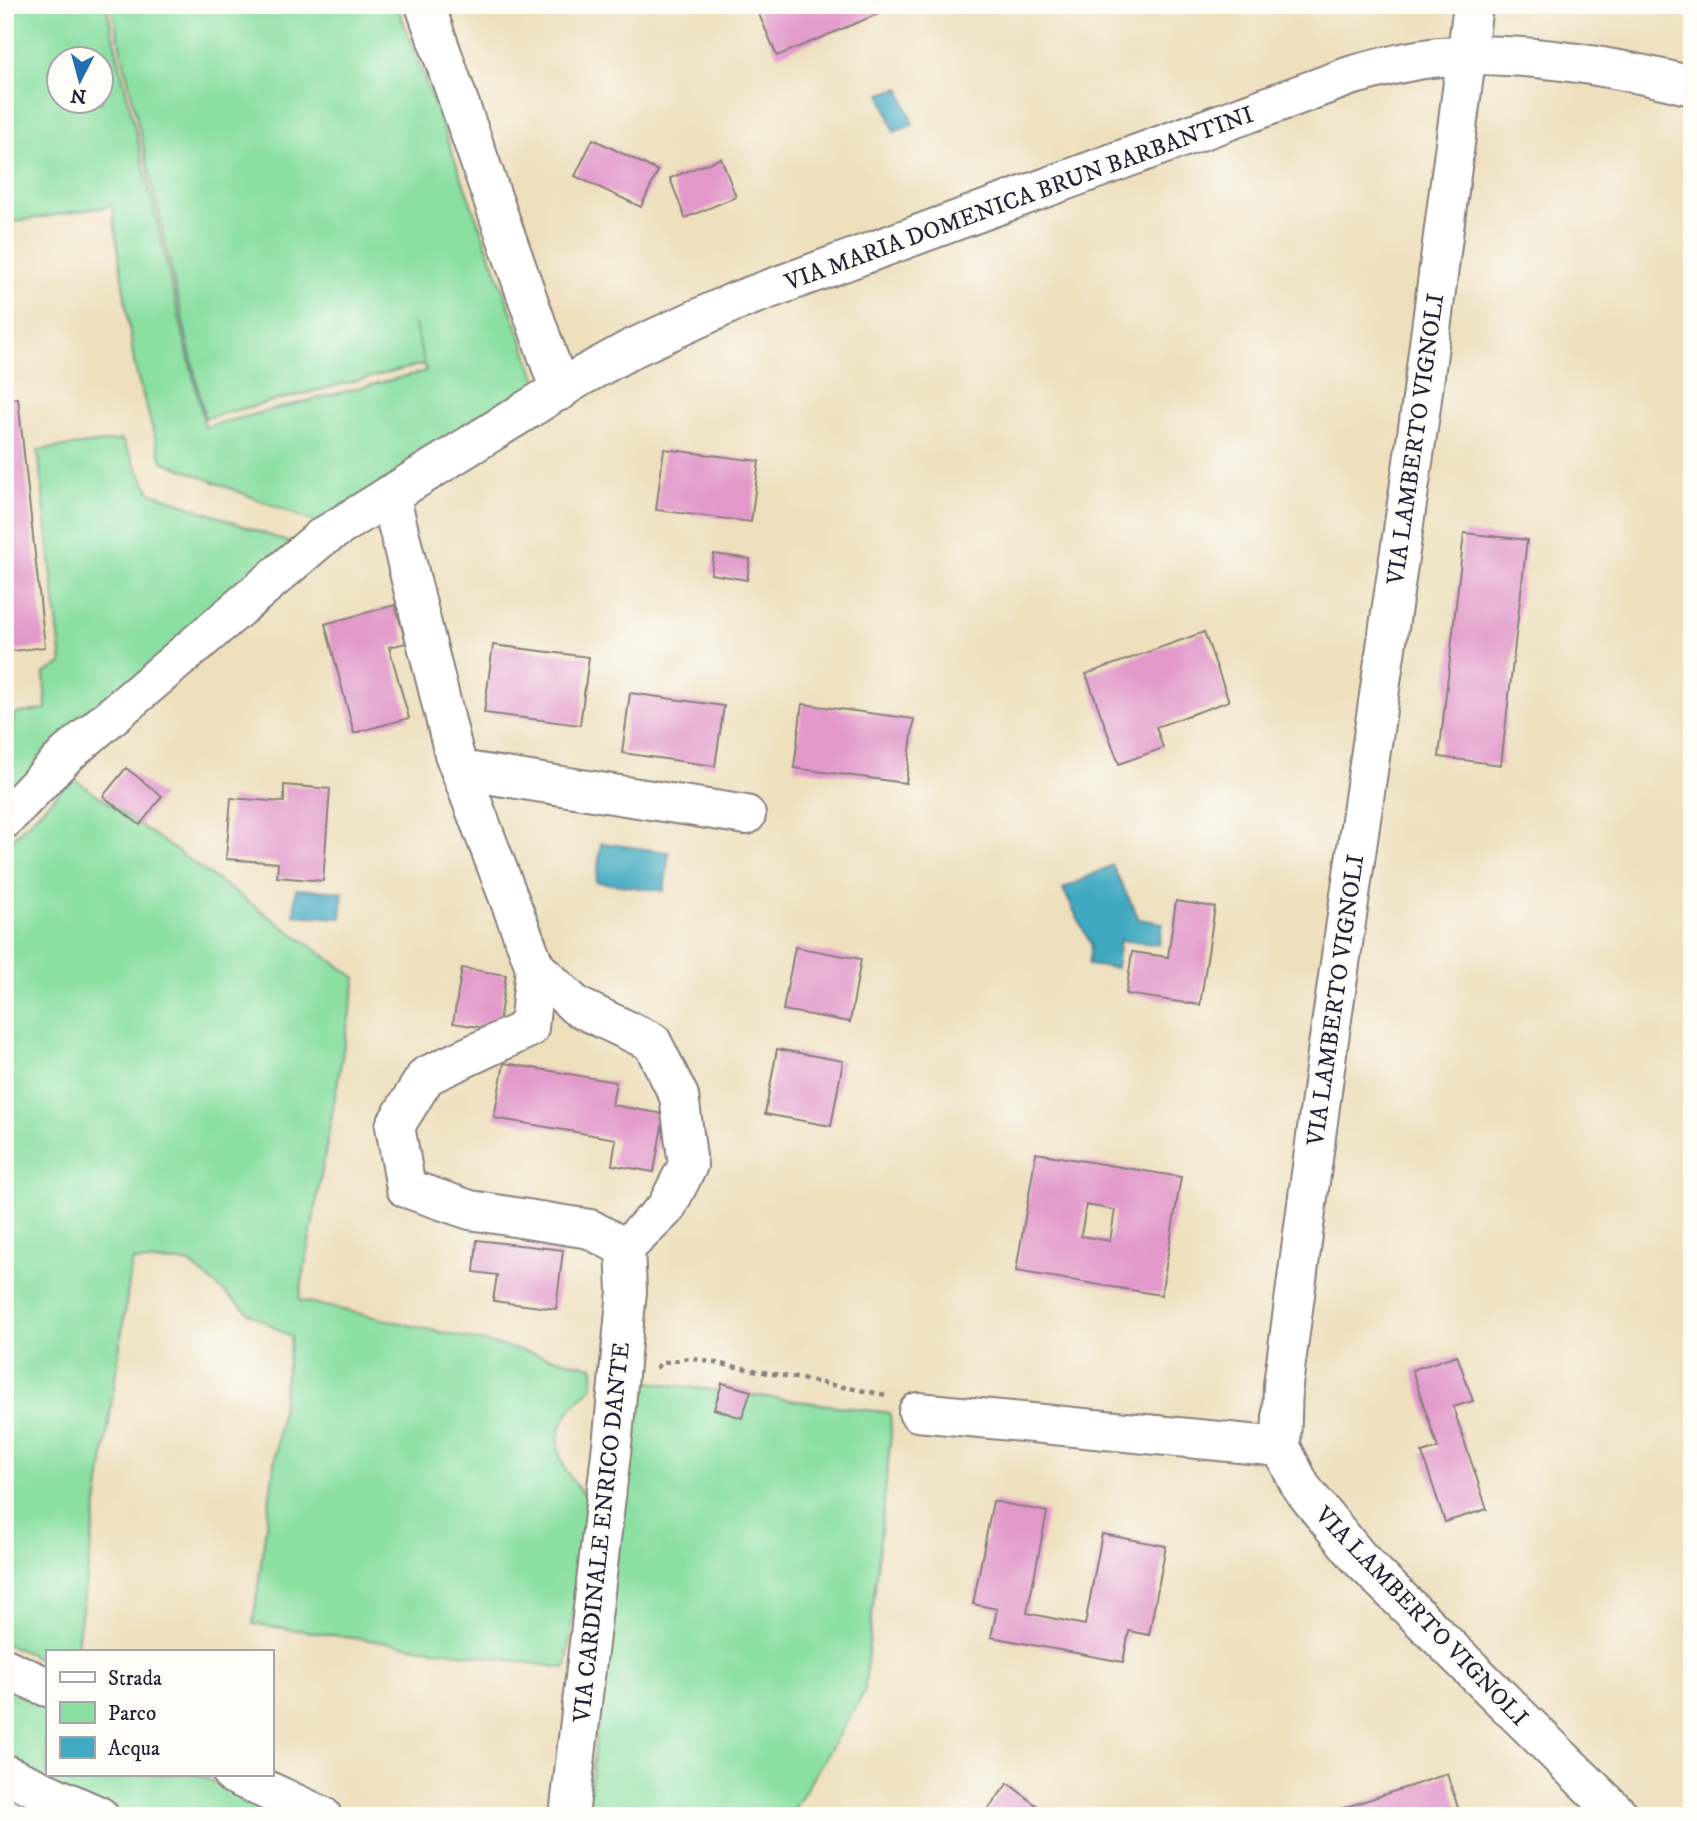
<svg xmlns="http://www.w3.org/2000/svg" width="1697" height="1821" viewBox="0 0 1697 1821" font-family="'IM FELL DW Pica',serif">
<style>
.green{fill:#8adfa1;stroke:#56806e;stroke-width:2;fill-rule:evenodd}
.water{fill:#41a9c1;stroke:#32667e;stroke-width:2}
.building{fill:#e299ca;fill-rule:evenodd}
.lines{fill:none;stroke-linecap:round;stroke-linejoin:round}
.minor-casing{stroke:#88807c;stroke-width:42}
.path{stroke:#88807c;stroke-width:4.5;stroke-dasharray:5 5;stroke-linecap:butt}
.minor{stroke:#fff;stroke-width:38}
.labels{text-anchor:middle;stroke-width:5;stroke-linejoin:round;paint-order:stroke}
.street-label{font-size:24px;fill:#22223b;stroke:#fdfcf7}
</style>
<rect width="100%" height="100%" fill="#fdfcf7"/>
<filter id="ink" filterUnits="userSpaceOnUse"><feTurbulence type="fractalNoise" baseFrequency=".0143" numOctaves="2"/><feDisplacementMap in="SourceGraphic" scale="14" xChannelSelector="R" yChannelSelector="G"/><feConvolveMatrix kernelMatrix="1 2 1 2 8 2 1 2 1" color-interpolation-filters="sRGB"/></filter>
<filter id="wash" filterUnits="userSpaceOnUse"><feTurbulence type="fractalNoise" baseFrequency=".00686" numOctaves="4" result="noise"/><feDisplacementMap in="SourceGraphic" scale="28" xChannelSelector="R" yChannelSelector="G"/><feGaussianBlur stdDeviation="1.57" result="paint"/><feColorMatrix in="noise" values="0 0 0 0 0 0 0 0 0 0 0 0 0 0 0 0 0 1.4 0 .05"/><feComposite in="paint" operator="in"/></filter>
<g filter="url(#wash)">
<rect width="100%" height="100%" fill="#eedfbd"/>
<g class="green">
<path d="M5,5h101l99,422 221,-56 -12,-49 10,42 -219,54 -94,-413h286l141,378 -219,141 -157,-63 -27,-93 -23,-162 -107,17zM60,60h42v42h-42z"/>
<polygon points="122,440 150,492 296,545 5,802 5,741 12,740 14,714 46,709 44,673 62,664 38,450"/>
<path d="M73,778l283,200 -57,322 295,67 -2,21c-47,38 -42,72 -3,112l-23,168 -313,-44 38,-287 -42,-24 -61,-51 -56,-1 -56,390h-29v11l-42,-19v-797z"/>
<polygon points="634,1380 890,1413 891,1434 864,1693 790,1816 587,1816"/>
<polygon points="5,1689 47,1707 47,1774 196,1774 290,1816 119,1816 5,1765"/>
</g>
<g class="water">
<polygon points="900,88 913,125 894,132 881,94"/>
<polygon points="601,843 669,852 664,891 596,882"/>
<polygon points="1112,865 1139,919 1163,923 1159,945 1120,940 1116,968 1088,965 1091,945 1063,889"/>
<polygon points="296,889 343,892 341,918 294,915"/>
</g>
<g id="blocks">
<g class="building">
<polygon points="755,5 886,5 888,10 777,56"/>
<polygon points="593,139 658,171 641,207 575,176"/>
<polygon points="721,158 736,197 685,218 670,178"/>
<polygon points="18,398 45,647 5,652 5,400"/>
<polygon points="664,449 759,461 751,522 656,510"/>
<polygon points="1464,533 1527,540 1501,765 1439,757"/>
<polygon points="714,554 750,559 747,580 711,574"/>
<polygon points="395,605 406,643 389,647 409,718 354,733 325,624"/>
<polygon points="1204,632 1229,701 1156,727 1163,748 1119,764 1086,674"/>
<polygon points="493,645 589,657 580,725 484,713"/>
<polygon points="630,693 724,706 715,766 622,753"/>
<polygon points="802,704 914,719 906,783 794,768"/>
<polygon points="126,768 162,796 140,825 103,796"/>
<polygon points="284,785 330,789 323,881 277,877 278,863 226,859 231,798 284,802"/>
<polygon points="1176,901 1215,907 1200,1005 1126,994 1132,952 1168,957"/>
<polygon points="795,947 861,959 850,1022 783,1010"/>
<polygon points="462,968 506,975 498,1030 453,1023"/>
<polygon points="777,1049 843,1061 831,1126 765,1114"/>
<polygon points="504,1063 616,1082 612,1105 664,1114 654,1172 612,1165 616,1139 494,1118"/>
<path d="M1036,1153l145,24 -20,118 -145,-24zM1086,1205l29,5 -5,31 -29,-5z"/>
<polygon points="477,1240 563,1250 556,1309 493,1301 497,1275 474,1272"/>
<polygon points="1457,1355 1473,1401 1453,1407 1487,1509 1445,1522 1422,1453 1438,1448 1412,1370"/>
<polygon points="722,1383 751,1391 742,1418 714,1409"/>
<polygon points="993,1501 1047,1512 1027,1613 1085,1625 1102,1534 1166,1546 1149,1635 1129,1631 1123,1662 991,1637 997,1609 973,1604"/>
<polygon points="1447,1774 1461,1816 1322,1816 1322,1815"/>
<polygon points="1008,1783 1050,1816 983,1816"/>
</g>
</g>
</g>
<g filter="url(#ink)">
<use href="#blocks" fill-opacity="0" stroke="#88807c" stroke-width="2"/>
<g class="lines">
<defs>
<g id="minor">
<polyline points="425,5 560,391"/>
<polyline points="1473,5 1420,414 1328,1046 1283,1385 1281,1447 1301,1487 1359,1558 1620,1816"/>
<polyline points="390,495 454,754 535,967 529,1028 426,1076 395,1126 406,1188 470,1210 590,1229 625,1248"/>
<polyline points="460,770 746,815"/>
<path d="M5,819l61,-64 255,-217 259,-161 53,-29 101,-46 616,-226c30,-8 59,-16 90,-19 79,-7 175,10 252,29"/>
<polyline points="535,967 576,1006 652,1042 679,1096 688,1165 666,1208 625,1248"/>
<polyline points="918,1412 1281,1447"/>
<polyline points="5,1668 47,1687"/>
<polyline points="5,1774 99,1816"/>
<polyline points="232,1774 322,1816"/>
<polyline points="569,1816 613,1436 627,1291 625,1248"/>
</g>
</defs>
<use href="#minor" class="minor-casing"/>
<polyline class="path" points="656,1368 661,1363 689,1358 886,1395"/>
<use href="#minor" class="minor"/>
</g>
</g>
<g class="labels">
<g class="street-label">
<text transform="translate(1019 198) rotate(-20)" y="8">VIA MARIA DOMENICA BRUN BARBANTINI</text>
<text transform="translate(1415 439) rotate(-82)" y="8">VIA LAMBERTO VIGNOLI</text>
<text transform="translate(1335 1000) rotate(-82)" y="8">VIA LAMBERTO VIGNOLI</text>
<text transform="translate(601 1532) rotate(-84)" y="8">VIA CARDINALE ENRICO DANTE</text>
<text transform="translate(1422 1616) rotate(46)" y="8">VIA LAMBERTO VIGNOLI</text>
</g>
</g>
<rect width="1697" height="1821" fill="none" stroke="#fdfcf7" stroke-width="28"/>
<rect x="46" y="1650" width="228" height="126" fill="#fdfcf7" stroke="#a5a5ac" stroke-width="2"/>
<rect x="60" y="1672" width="35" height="10" fill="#ffffff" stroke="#a5a5ac" stroke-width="2"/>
<text x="108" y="1685" font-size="21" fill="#22223b">Strada</text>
<rect x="60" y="1702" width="35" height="21" fill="#8adfa1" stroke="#a5a5ac" stroke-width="2"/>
<text x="108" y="1720" font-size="21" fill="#22223b">Parco</text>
<rect x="60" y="1737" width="35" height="21" fill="#41a9c1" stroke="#a5a5ac" stroke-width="2"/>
<text x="108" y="1755" font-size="21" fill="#22223b">Acqua</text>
<g transform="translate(80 80) rotate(186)"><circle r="33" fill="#fdfcf7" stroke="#a5a5ac" stroke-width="2"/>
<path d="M0-5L12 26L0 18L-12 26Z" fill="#1f6fb2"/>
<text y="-10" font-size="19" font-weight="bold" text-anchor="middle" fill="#22223b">N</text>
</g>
</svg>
